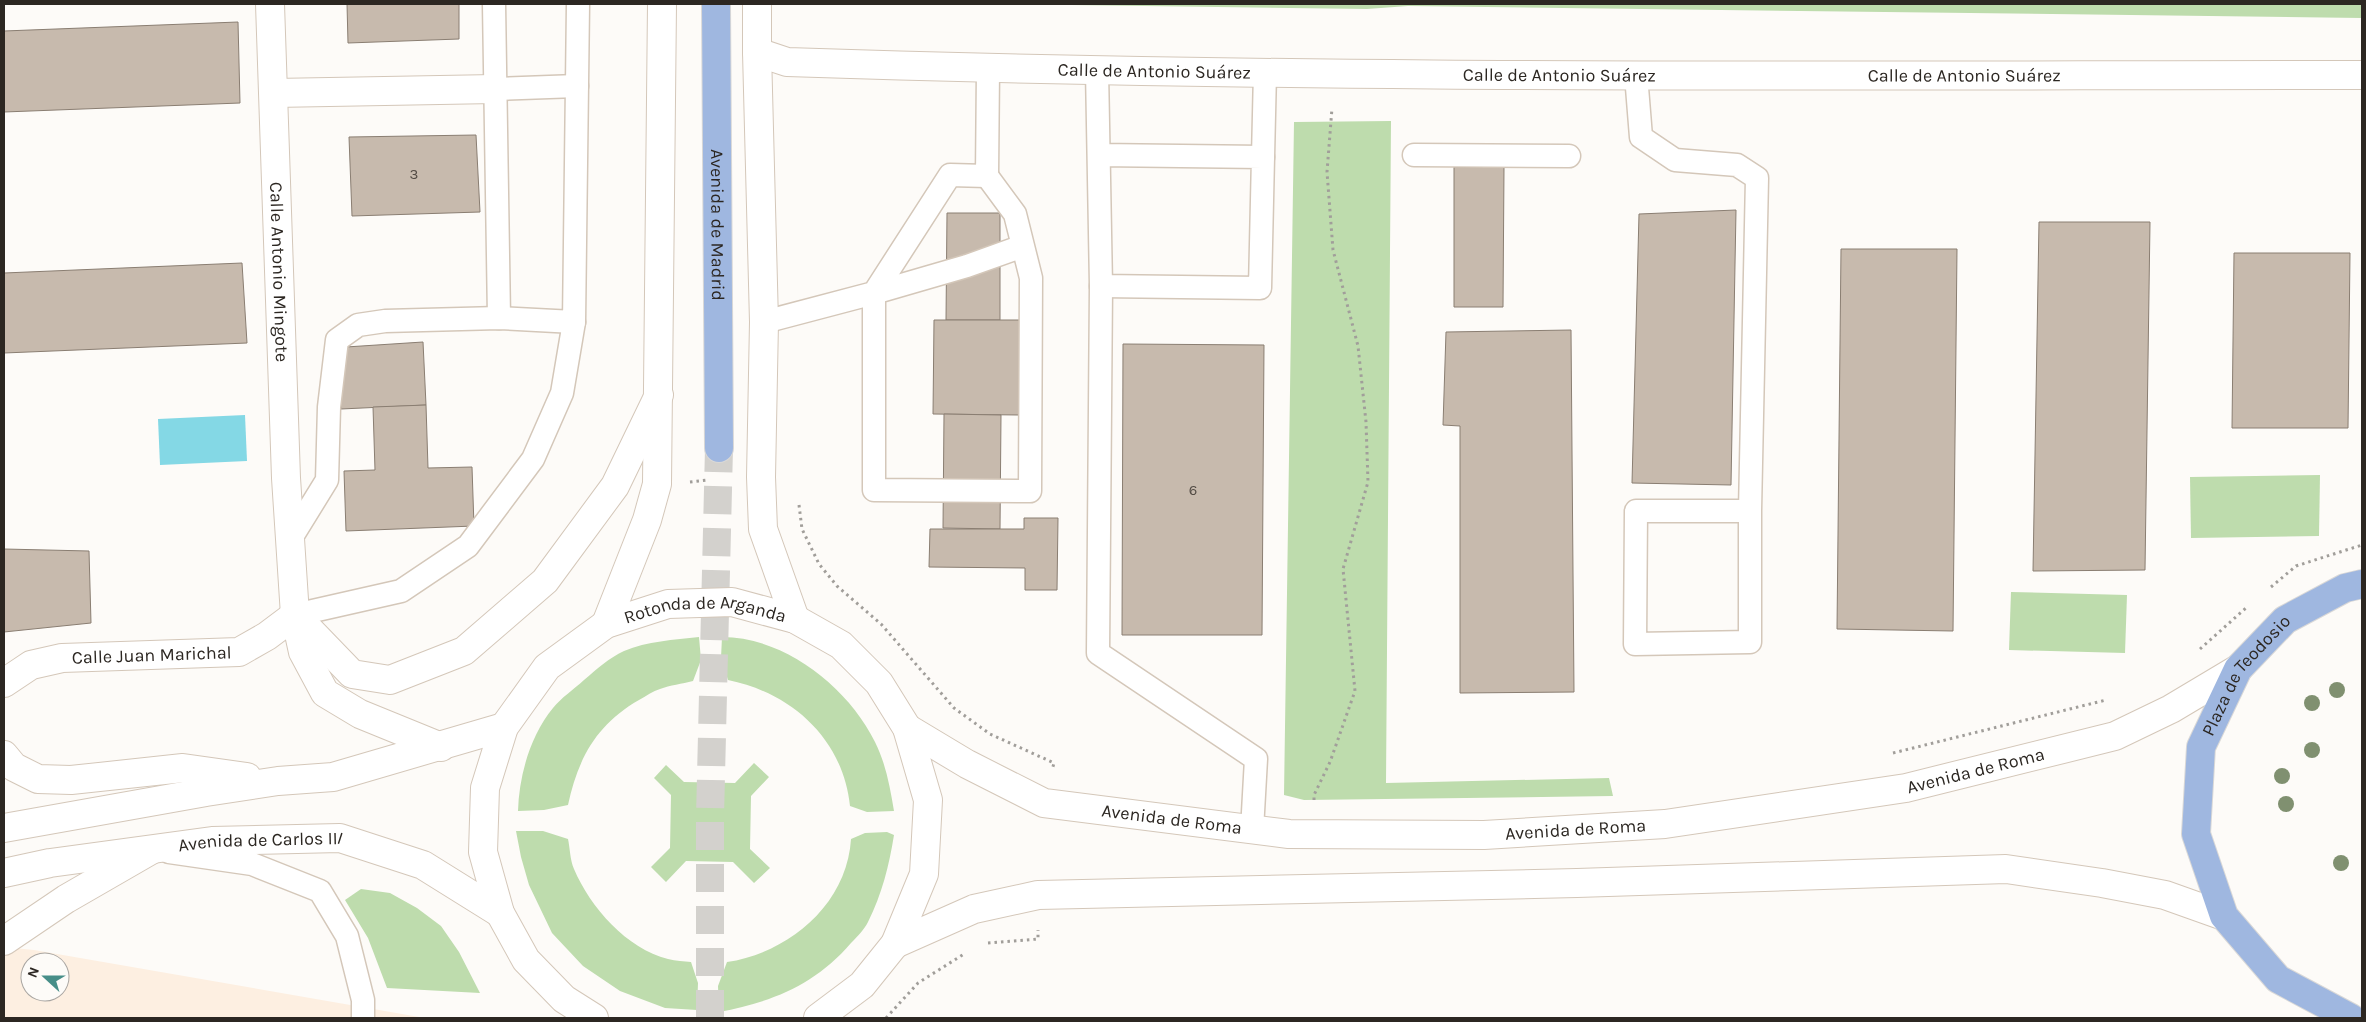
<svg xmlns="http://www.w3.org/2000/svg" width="2366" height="1022" viewBox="0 0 2366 1022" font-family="Karla,sans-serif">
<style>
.industrial{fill:#fdefe1;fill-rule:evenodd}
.green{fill:#bedcad}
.water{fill:#84d8e5}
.building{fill:#c7baad;stroke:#8a7e72}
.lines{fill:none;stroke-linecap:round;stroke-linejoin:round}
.primary-tunnel{stroke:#d3d1cd;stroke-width:28;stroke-dasharray:28 14;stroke-linecap:butt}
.service-casing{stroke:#d4c7b9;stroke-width:25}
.minor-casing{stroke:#d4c7b9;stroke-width:30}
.tertiary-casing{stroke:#d4c7b9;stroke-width:30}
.primary-casing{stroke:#d9d8d7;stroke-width:30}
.path{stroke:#a19e9a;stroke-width:3;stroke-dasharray:2.5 4;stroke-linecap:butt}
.service{stroke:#fff;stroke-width:22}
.minor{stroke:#fff;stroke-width:28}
.tertiary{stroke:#fff;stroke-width:28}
.primary{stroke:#9fb7e0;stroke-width:28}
.tree{fill:#809070}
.labels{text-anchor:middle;stroke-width:4;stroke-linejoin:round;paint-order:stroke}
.number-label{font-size:15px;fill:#534c45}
.street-label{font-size:18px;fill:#2c2722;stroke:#fdfbf8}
</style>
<rect width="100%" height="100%" fill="#fdfbf8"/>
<path class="industrial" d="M4,947l30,3 391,68h-421zM30,962h30v30h-30z"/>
<g class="green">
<polygon points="1005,4 2362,4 2362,18 1408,6 1367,9"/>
<polygon points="1391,121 1386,783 1609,778 1613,796 1304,800 1284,795 1294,122"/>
<polygon points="2320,475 2319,536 2191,538 2190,477"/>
<polygon points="2011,592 2127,595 2125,653 2009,650"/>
<path d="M699,637l2,23 -8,21c-11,3 -23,4 -33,8 -7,2 -14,7 -21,11 -42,24 -61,58 -71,105l-24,5 -26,1c1,-35 12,-75 35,-103 8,-10 21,-19 31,-28 13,-11 25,-22 40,-29 23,-10 50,-11 75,-14z"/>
<path d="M722,637c63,0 126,50 153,105 11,22 15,45 19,69l-27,1 -17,-6c-7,-67 -58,-113 -122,-126l-7,-22z"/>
<polygon points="754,763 769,777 751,796 750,849 770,868 754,883 733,862 686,861 666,882 651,867 670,848 671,795 654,778 666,765 684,782 735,783"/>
<path d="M516,831h27l25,8c2,9 2,21 6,30 16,38 53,80 94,90 8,2 16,2 23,3l7,21 -1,27 -32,-2 -45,-17 -37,-25 -31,-33 -23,-48 -8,-28z"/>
<path d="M887,832l7,3c-5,31 -12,59 -26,87 -4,8 -11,15 -17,21 -36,42 -79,59 -132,69l-1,-26 9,-24c61,-9 120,-57 124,-123l14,-6z"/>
<polygon points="361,889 390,893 417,908 441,926 459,952 480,993 387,988 368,938 345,900"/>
</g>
<polygon class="water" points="245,415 247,461 160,465 158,419"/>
<g class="building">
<polygon points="347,4 459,4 459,39 348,43"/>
<polygon points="238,22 240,103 4,112 4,31"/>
<polygon points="476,135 480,212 352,216 349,137"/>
<polygon points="1454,167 1504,167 1503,307 1454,307"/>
<polygon points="1736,210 1731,485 1632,483 1639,214"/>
<polygon points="947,213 1000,213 1000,320 946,320"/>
<polygon points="2039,222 2150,222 2145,570 2033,571"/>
<polygon points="1841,249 1957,249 1953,631 1837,629"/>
<polygon points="2234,253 2350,253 2348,428 2232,428"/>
<polygon points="242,263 247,343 4,353 4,273"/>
<polygon points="934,320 1021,320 1019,415 933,414"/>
<polygon points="1571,330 1574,692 1460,693 1460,426 1443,425 1446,332"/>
<polygon points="423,342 426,405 341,409 338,361 346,347"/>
<polygon points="1123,344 1264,345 1262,635 1122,635"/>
<polygon points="426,405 428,468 472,467 474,526 346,531 344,471 375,470 373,407"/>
<polygon points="944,414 1001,415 1000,529 943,528"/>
<polygon points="1024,518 1058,518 1057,590 1025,590 1025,568 929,567 930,529 1024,529"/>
<polygon points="4,549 89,551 91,623 4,632"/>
</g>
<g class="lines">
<polyline class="primary-tunnel" points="710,1018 710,817 719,448"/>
<defs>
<g id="service">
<polyline points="494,4 499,318"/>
<polyline points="1097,70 1101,286 1260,288 1263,157 1099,155"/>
<polyline points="1636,75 1641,137 1675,160 1737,165 1757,178 1750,511 1636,511 1635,644 1750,642 1750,511"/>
<polyline points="495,89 577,86"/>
<polyline points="1414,155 1569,156"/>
<polyline points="1263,157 1265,72"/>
<polyline points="987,176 1015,214 1031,278 1030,491 874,490 874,293 967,266 1023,246"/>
<polyline points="1101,286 1098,653 1256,759 1252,830"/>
<polyline points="764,322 874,293 950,175 987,176 988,69"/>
<polyline points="290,540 327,480 329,407 337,340 358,325 385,321 499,318 574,322 578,4"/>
<polyline points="295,615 401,591 468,546 533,459 562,393 574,322"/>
<polyline points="169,852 252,864 320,891 347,936 363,1000 363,1018"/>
</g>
<g id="minor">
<path id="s1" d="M270,4l16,474 9,137 57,59 38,6 74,-29 81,-70 70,-95 44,-91"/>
<path id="s2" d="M757,52l30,10c525,18 1050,13 1575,13"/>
<polyline points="274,93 495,89"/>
<path id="s3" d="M4,683l27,-18 31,-7 177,-6 28,-16 28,-21 8,37 22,41 35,21 81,33"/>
<polyline points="4,941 66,899 151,850"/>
</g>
<g id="tertiary">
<polyline points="757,4 757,52 764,322 761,477 763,529 795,619"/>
<polyline points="606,624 647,520 657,484 662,4"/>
<path id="s4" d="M907,728l60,36 77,39 245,31 195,1 181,-11 241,-36 209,-52 56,-27 67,-40"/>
<polyline points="4,755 14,767 38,779 71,780 183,768 247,777"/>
<polyline points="4,828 206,792 278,781 333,777 504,727"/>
<path id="s5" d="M4,873l46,-10 162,-22 128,-3 83,27 77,48"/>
<polyline points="895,944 974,909 1038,895 1577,883 2006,869 2102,883 2165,895 2224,916"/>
<path id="s6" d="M594,1018l-30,-19 -38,-39 -26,-47 -17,-61 2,-64 19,-61 43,-60 59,-43 62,-20 64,-2 63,17 46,26 38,38 28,45 21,72 -4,74 -29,70 -33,41 -44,33"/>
</g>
<g id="primary">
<path id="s7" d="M716,4l3,444"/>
<path id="s8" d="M2351,1018l-73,-39 -54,-63 -28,-82 5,-87 37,-78 47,-49 60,-32 17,-4"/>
</g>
</defs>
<use href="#service" class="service-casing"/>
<use href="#minor" class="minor-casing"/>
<use href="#tertiary" class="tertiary-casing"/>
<use href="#primary" class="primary-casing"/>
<g class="path">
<polyline points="690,482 707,480"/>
<polyline points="799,505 802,529 819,564 837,586 881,624 954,708 990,734 1054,763 1052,770"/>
<polyline points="2271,587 2296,566 2362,545"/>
<polyline points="2200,649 2247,607"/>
<polyline points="1893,753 2106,700"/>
<polyline points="1314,800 1314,795 1330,762 1355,691 1343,569 1368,482 1366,422 1358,346 1333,250 1327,172 1332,108"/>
<polyline points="988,943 1038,939 1038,930"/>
<polyline points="886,1018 918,983 964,954"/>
</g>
<use href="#service" class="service"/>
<use href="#minor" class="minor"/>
<use href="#tertiary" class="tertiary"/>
<use href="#primary" class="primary"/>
</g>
<g class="tree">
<circle cx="2337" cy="690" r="8"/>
<circle cx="2312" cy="703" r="8"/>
<circle cx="2312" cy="750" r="8"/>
<circle cx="2282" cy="776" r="8"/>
<circle cx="2286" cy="804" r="8"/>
<circle cx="2341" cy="863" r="8"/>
</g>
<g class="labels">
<g class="number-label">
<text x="414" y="179">3</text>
<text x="1193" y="495">6</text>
</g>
<g class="street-label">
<text dy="6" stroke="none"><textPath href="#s2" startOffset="399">Calle de Antonio Suárez</textPath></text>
<text dy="6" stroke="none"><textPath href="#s2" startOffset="804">Calle de Antonio Suárez</textPath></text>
<text dy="6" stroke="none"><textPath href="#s2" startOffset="1209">Calle de Antonio Suárez</textPath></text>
<text dy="6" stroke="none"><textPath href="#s7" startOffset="221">Avenida de Madrid</textPath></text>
<text dy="6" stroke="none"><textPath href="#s1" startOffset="268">Calle Antonio Mingote</textPath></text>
<text dy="6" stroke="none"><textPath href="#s6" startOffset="584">Rotonda de Arganda</textPath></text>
<text dy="6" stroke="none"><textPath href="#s3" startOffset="154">Calle Juan Marichal</textPath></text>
<text dy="6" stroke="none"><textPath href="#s8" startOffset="425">Plaza de Teodosio</textPath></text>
<text dy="6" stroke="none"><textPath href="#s4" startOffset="1095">Avenida de Roma</textPath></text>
<text dy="6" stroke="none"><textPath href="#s4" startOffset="285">Avenida de Roma</textPath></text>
<text dy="6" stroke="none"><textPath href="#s4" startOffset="690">Avenida de Roma</textPath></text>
<text dy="6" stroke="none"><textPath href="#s5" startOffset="259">Avenida de Carlos III</textPath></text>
</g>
</g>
<rect width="2366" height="1022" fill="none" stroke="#2c2722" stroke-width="10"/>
<g transform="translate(45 977) rotate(291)"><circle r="24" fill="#fdfbf8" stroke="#a9a6a2"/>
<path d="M0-4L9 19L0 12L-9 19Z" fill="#478e88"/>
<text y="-8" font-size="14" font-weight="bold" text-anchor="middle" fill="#2c2722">N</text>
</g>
</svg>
